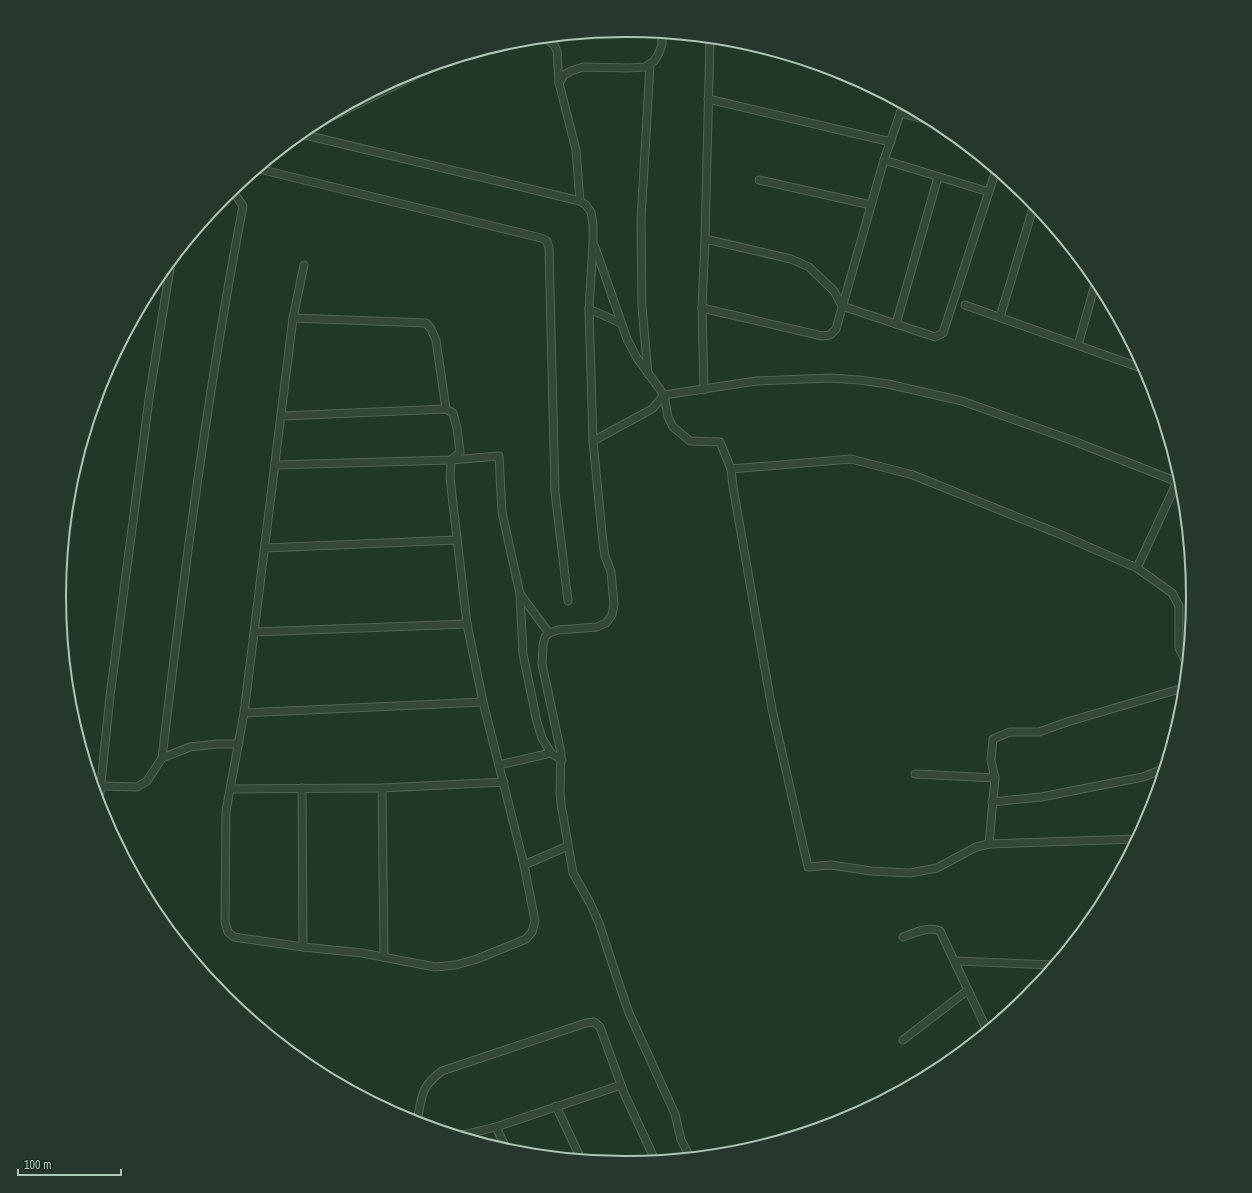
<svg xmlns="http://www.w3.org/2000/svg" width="1252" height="1193" viewBox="0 0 1252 1193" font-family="'Archivo Narrow',sans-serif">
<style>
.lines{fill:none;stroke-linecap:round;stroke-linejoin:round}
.stream{stroke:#2d5538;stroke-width:2}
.street-casing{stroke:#526658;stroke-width:9}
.street{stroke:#34483a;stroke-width:7}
.rim{fill:none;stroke:#aec5b6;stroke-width:2}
</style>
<rect width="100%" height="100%" fill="#213727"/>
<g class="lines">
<path class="stream" d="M239,1008c9,3 18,6 20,16"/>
<defs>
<g id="street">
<polyline points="545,38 554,45 557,51 559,83 576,150 580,201"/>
<polyline points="559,83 564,75 571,71 583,67 628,68 645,67 654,61 658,55 662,45 662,34"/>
<polyline points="708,99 891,142"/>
<polyline points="900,113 933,121"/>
<polyline points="307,129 434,66"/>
<polyline points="301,134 580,201 586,205 591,212 593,225 593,243 589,309 593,441 603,543 605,556 611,572 614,604 612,615 606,623 597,627 558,630 549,633 545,637 543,645 542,664 561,753 560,792 561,804 573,873 590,903 599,923 618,981 629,1013 675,1114 681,1140 690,1157"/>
<polyline points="884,160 989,192"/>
<polyline points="259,169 541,238 547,241 549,248 555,492 568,601"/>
<polyline points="759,180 871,205"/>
<polyline points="705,239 791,259 809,267 834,291 842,306 935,337 943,333 996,170"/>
<polyline points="595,247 627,339 637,358 664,395 668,417 673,427 690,441 720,442 731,469 851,459 913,475 1057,533 1137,568 1177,482"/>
<polyline points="965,305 1144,369"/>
<polyline points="702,308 822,336 830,335 836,329 884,160 903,105"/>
<polyline points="589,309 621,323"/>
<polyline points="1000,317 1034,205"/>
<polyline points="293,318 426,323 431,329 436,340 446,409"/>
<polyline points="896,324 938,177"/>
<polyline points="1078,345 1096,281"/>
<polyline points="648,374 642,307 641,220 650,65"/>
<polyline points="704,390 702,308 705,239 710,38"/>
<polyline points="282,416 446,409 453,413 457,428 460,452 451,460 450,478 467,624 483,702 524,865 535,921 532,932 526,939 477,959 456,965 435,967 362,953 303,947 234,937 228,932 225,922 226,811 244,713 293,318 304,265"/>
<polyline points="593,441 652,409 664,395 756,381 830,378 859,380 888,384 962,401 1071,440 1175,481 1181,484"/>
<polyline points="275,465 451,460 499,456 502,512 520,594 523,654 537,722 542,738 551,753 562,760"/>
<polyline points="731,469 733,487 772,709 808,867 831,865 871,871 910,873 937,868 976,847 989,844"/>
<polyline points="265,548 457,540"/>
<polyline points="1137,568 1172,593 1179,606 1179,648 1186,662"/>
<polyline points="520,594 549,633"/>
<polyline points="255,632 467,624"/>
<polyline points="244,713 483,702"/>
<polyline points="162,758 190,747 217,744 239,744"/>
<polyline points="499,765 551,753"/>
<polyline points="915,774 995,778"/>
<path d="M101,786l36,1 10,-6 15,-23c22,-185 46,-370 81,-552l-11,-16"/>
<polyline points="302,788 303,947"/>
<polyline points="382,788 384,957"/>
<polyline points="231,789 382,788 504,782"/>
<polyline points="99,802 110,696 150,392 171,262"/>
<polyline points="992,802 1041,797 1143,777 1163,769"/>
<polyline points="1136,839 989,844 995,778 991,760 993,739 1010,732 1039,732 1067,722 1183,688"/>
<polyline points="524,865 568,846"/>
<path d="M903,937c11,-4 25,-11 37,-6l47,99"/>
<polyline points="955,961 1053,965"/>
<polyline points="903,1040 968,990"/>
<polyline points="556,1106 581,1159"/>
<path d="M417,1122c5,-25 3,-35 25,-51l144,-48 8,-1 6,5 24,66 31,67"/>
<polyline points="496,1127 507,1150"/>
<polyline points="459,1135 467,1134 496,1127 621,1085"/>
</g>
</defs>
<use href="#street" class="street-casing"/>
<use href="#street" class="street"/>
</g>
<path d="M0 0H1252V1193H0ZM625 37H627A559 559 0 0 1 1186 596V597A559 559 0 0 1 627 1156H625A559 559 0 0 1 66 597V596A559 559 0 0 1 625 37Z" fill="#26382b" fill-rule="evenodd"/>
<path class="rim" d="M625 37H627A559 559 0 0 1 1186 596V597A559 559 0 0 1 627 1156H625A559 559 0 0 1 66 597V596A559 559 0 0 1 625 37Z"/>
<path d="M18 1169v6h103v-6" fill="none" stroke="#aec5b6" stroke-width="2"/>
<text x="24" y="1169" font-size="12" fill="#aec5b6" stroke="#1a2c1f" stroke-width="3" paint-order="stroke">100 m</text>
</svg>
